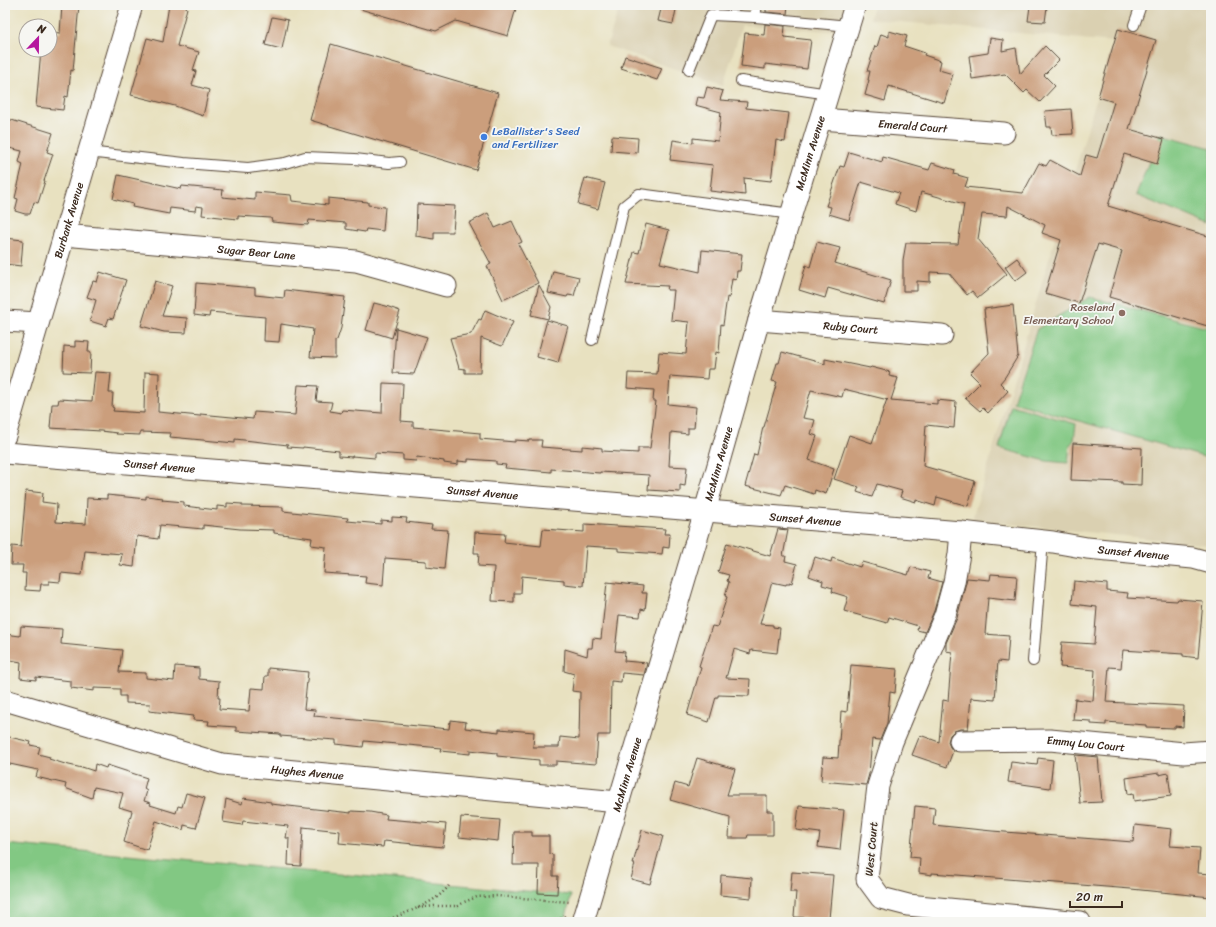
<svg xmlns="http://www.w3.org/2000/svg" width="1216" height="927" viewBox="0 0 1216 927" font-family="Sriracha,sans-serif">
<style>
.built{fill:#dad0b1}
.green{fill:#82c883;stroke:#5e7950}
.building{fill:#cb9e7b}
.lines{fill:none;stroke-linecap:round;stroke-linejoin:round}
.lane-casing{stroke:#554536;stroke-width:12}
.street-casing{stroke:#554536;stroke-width:23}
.path{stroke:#554536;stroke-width:2.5;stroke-dasharray:1 3;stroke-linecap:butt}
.lane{stroke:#fff;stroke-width:10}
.street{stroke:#fff;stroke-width:21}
.shop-dot{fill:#3f7fe0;stroke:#f6f6f2;stroke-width:1.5}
.education-dot{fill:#8d6e63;stroke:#f6f6f2;stroke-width:1.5}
.labels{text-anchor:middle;stroke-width:3.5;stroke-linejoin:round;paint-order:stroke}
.street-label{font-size:11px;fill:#3b2a1e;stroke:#f6f6f2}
.shop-label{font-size:11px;fill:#366cbe;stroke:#f6f6f2;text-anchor:start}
.education-label{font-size:11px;fill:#785e54;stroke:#f6f6f2;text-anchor:end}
</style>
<rect width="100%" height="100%" fill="#f6f6f2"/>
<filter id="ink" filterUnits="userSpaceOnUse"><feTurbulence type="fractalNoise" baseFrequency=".025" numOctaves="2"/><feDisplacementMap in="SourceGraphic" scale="8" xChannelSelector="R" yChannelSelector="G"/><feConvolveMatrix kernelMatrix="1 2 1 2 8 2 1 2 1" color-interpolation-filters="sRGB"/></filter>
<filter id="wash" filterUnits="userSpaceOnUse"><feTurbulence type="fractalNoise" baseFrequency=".012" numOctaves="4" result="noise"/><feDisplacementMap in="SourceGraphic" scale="16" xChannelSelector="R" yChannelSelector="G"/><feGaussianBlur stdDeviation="0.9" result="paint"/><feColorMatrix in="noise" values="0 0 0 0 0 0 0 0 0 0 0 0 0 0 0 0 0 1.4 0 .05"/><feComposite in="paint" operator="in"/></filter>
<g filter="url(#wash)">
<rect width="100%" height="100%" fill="#e8e1c0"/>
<g class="built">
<polygon points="620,5 845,5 841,28 829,31 742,25 723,85 607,46"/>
<polygon points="874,5 1211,5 1211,545 972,520 1113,42 870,19"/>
</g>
<g class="green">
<polygon points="1160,134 1211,148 1211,226 1136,195"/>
<polygon points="1090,297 1211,329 1211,459 1013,402 1037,329"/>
<polygon points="1011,405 1076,424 1074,440 1070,445 1068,463 1046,461 999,448"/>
<polygon points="5,844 571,895 565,922 5,922"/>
</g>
<g id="blocks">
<g class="building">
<polygon points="62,5 79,5 73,71 71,70 68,97 65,96 63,110 36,107 41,50 50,50 50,32 60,33"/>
<polygon points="169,5 187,5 186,8 187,8 177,46 199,52 193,70 196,71 192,85 209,90 203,116 175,106 131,95 147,38 163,42"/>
<polygon points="361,5 517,5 508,36 456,21 436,31 360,9"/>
<polygon points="662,5 677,5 673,24 658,21"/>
<polygon points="766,5 788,5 787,14 766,12"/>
<polygon points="1030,6 1047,7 1045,22 1028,21"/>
<polygon points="272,17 288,20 282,49 265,45"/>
<polygon points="765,24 785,26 784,37 811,40 807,69 765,64 765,69 741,66 745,33 764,35"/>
<polygon points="1118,29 1156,40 1129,129 1164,139 1157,164 1124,154 1108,206 1211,237 1211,327 1109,297 1122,251 1098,244 1079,303 1045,293 1061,240 1042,233 1045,225 1008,206 1007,216 982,214 978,239 1007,274 978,298 972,291 967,295 949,273 930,272 930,282 917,281 917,291 903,291 903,260 906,243 958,244 964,204 921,192 916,211 895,204 899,193 861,182 849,220 829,214 831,207 826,206 840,166 844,167 849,152 882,162 883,157 929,170 932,163 955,170 954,174 968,178 965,187 1023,193 1039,163 1046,166 1050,160 1080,176 1086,155 1097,158 1114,102 1098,97"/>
<polygon points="889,31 907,36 904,46 925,53 924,55 941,61 939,70 953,74 944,103 889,86 885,101 865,95 869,80 868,80 870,71 867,71 875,46 877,47 881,34 889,37"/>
<polygon points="990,38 1003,40 1002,51 1016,48 1020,74 1045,46 1059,60 1044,75 1055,86 1040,102 1027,90 1024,93 1005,74 972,79 969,56 988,53"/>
<polygon points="331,44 498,93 476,170 310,120"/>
<polygon points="625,56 662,68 657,80 621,68"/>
<polygon points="707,87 723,91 720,100 747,102 746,108 789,113 785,142 776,140 771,181 744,178 745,195 710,191 713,165 670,160 673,140 693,143 693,138 718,141 721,112 695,105 697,97 704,98"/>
<polygon points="1071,109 1073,134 1052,135 1051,127 1047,127 1045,111"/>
<polygon points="5,118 53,133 47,152 53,154 44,181 45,181 38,203 34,202 30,214 25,214 15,211 18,199 15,198 23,164 19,162 22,151 5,147"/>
<polygon points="612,136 638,138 637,153 611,151"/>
<polygon points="118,175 181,189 182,186 223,190 222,197 255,200 255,192 291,195 292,201 328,205 328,198 368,202 368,205 385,207 383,231 366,229 365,232 346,229 346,223 309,220 308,225 272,222 271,218 238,216 238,219 202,215 203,207 196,206 195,211 170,208 169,214 132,207 133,204 113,199"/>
<polygon points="585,178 605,183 598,209 578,204"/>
<polygon points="417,204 455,206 453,232 434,232 434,239 416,236"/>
<polygon points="488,213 495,228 512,221 522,242 518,244 538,283 503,300 487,266 491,264 469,223"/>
<polygon points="646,224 669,230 660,263 700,272 702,250 742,254 740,271 737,271 736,280 732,279 729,298 727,297 723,325 721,324 719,353 716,352 714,369 708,369 707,379 670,376 668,404 696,407 694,428 688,428 688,434 671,432 669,466 687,467 685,486 680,485 680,492 648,490 649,475 600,472 600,473 551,469 551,472 505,468 506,465 496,464 496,461 468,459 468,462 458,461 458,465 444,463 444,461 417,457 416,461 403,460 403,455 375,453 375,458 352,456 352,457 339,456 339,451 303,447 303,448 287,447 288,445 235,439 235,443 170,437 171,433 140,432 140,435 116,434 117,433 101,431 50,428 52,404 58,404 59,399 92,401 95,372 111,373 109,393 113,393 112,407 114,408 113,411 144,413 145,372 159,373 158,412 200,416 200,414 253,419 254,412 295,415 298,385 318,386 316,401 332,402 330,411 341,413 342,410 382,413 383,383 403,384 401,421 413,422 413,427 480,433 480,439 515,442 515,440 529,441 529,440 542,440 541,447 582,450 582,446 602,448 602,451 638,453 638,448 650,448 656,401 653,401 654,390 627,388 628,373 657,374 659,352 686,354 689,322 671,320 674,290 667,290 668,286 626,284 634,252 639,253"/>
<polygon points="5,238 23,240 21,266 5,264"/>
<polygon points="817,242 840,248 835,263 891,280 884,304 828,288 825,298 799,290 806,265 810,267"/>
<polygon points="1017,258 1027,272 1015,281 1005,267"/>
<polygon points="553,271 579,277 574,296 568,295 567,297 548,293"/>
<polygon points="100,272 126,280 113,319 109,318 106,326 90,321 96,300 87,297 93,281 97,282"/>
<polygon points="155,281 172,286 162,316 187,318 186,333 164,332 141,326"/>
<polygon points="196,283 255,288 255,295 284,298 285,290 345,297 341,328 337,340 335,341 335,358 310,357 313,329 281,324 279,342 264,341 265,317 210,312 209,317 194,315"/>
<polygon points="539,285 551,307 548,319 531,315"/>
<polygon points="374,303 386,306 400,311 392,338 366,330"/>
<polygon points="1013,305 1018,356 1005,377 1000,383 1008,391 988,413 983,408 980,411 965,398 980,383 970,373 989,353 984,309"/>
<polygon points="485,310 513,322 502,346 481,338 480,373 465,373 465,369 459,368 450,338 471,334 479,319 481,320"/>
<polygon points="547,320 568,326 558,363 537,357"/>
<polygon points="396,328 427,337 414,374 393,373"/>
<polygon points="75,341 89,342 88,352 91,352 90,373 63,372 64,346 75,347"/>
<polygon points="782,352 825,364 825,359 870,368 871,367 890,372 889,376 898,378 891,400 937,404 937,400 956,402 954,428 926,425 923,466 975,481 968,506 937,497 935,506 916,500 916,502 900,497 902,491 877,484 872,497 857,492 859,487 834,479 849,435 872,443 887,399 888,400 844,389 842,397 811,390 803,418 815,420 811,434 817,436 809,460 834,469 826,494 815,490 814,494 785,485 781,495 745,486 754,454 757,455 763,427 764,427 777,382 772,381 777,363 779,363"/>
<polygon points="1073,443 1142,448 1141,485 1122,484 1122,482 1071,480"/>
<polygon points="26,491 43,493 42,502 57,504 56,522 86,524 87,498 107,499 107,495 146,499 146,496 163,498 162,500 184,502 184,506 217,510 217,506 227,507 227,503 242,504 242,506 283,507 283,511 348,518 347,521 381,524 381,520 392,521 392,517 407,518 406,522 432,525 431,529 448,530 444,569 426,567 426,561 385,558 383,585 365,583 366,576 324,573 326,547 311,545 312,538 274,533 274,530 240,529 203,525 203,529 160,525 158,539 137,536 134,567 120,565 122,554 85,551 82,575 61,573 60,582 49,581 49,584 41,584 40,591 25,590 26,573 22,573 23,565 11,565 12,546 21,547"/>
<polygon points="584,524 665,529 664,534 670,534 669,548 663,547 662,554 618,551 618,548 586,546 583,586 564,584 564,580 522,576 521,593 514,593 514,602 492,601 494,567 478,566 479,553 474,553 475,532 505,534 504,542 541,546 543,529 584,532"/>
<polygon points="778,529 788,530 783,556 786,556 785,561 797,564 792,583 789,582 789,584 786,584 786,585 772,582 760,624 773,625 773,627 780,628 777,653 751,650 750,654 734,649 726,678 750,679 749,696 718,695 718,697 716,697 709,722 687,715 701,667 699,666 712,626 717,627 727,597 725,596 729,582 727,581 729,575 718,572 727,543 770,556"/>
<polygon points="815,557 831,562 832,558 860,567 862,562 908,575 911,567 930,572 928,578 942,582 934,611 925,632 917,630 918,626 889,617 887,623 844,611 848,597 832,592 833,588 822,585 823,581 809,576"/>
<polygon points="991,574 1017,576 1015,601 988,598 985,634 1009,636 1007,662 998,661 995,700 971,698 968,729 961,729 954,731 950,735 948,742 950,747 953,751 947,767 912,755 920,735 939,742 943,700 948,701 952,652 946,651 946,643 957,618 967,578 990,580"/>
<polygon points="1074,581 1107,584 1107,591 1128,593 1127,598 1177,601 1178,599 1203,601 1198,658 1183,656 1183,654 1123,650 1121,668 1109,667 1106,702 1184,706 1183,727 1175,726 1175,728 1146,727 1146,725 1106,722 1106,725 1091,724 1091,721 1073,720 1075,699 1093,701 1095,670 1060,667 1062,642 1094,644 1097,607 1072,604"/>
<polygon points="607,582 643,586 642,593 647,593 645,610 641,609 640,617 619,615 615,651 625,652 624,661 647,663 644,675 622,673 621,682 611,681 610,735 598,735 596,764 556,761 556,765 539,765 539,760 497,756 497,753 470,750 470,754 440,751 441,748 364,741 363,747 336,744 336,740 280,736 280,734 236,731 236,727 208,725 209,721 193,720 194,716 149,711 150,704 126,703 126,696 120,696 120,689 94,688 94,691 71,688 71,681 36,677 36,680 20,678 21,662 5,659 5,634 20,636 21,626 62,629 61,644 122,650 119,672 146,673 146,678 174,681 175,666 199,668 199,679 219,681 218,698 220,698 219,709 249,711 251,688 264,689 265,676 268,676 268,668 308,672 304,709 315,710 314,716 449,729 450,722 451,723 451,720 466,722 465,728 499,732 499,729 534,732 533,747 559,747 560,737 579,739 580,692 572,691 574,674 564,671 565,649 587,656 588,648 592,648 593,638 601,639"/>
<polygon points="851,665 897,669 895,693 890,692 887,723 880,740 872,739 869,774 866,785 821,781 823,757 838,758 841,711 847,712"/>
<polygon points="5,736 31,742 30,745 40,747 38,754 50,757 49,759 65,764 82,768 82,767 94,771 95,764 106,768 107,765 147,778 144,789 147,791 144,801 151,803 150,805 176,813 178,806 182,807 186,793 205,798 196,828 184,825 183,830 156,821 147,850 124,842 132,811 119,807 123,793 94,787 92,798 65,788 66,784 36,777 38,770 5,763"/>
<polygon points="1075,755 1098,757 1102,802 1080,803"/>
<polygon points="697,758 735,769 727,795 767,795 767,811 773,811 773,835 748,835 747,838 729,838 730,817 670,800 675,783 688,787"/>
<polygon points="1038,758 1053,760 1050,788 1008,782 1011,762 1037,765"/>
<polygon points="1159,773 1159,775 1168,773 1171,796 1134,801 1133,793 1128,794 1126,778"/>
<polygon points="243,798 271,802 271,804 351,813 351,811 370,812 387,815 386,819 446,824 443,847 384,841 383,847 339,843 340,831 303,827 301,866 288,865 289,838 286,838 288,826 243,821 242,825 223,822 226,799 242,804"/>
<polygon points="799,806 844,810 840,850 818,847 820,833 796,830"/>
<polygon points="915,806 935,808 933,825 992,831 1133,842 1135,825 1172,829 1170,846 1200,848 1198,873 1211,874 1211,897 1131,889 932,873 932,875 919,873 920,858 910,857"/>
<polygon points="461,817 500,820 498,841 459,837"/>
<polygon points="642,830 663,836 650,884 631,879 635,864 633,864"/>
<polygon points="514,832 532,832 532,836 549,836 549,854 553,855 553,876 558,876 557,894 538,893 539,865 513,865"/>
<polygon points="792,872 833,875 829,919 794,917 796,892 790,892"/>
<polygon points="721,875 752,878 751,898 720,895"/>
</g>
</g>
</g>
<g filter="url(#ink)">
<use href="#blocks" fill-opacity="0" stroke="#554536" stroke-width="1"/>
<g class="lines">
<defs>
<g id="lane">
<polyline points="755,17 849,26"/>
<polyline points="1134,25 1141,5"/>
<polyline points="689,70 711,15 755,17 757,5"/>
<polyline points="741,81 829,94"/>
<polyline points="88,152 184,163 248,168 285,163 305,157 355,159 389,163 400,162"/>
<polyline points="592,340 624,206 639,194 792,214"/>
<polyline points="1033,661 1043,541"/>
</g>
<g id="street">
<path id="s1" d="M821,119l183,14"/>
<path id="s2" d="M64,235l292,26 90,25"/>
<path id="s3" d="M759,320l183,15"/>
<polyline points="5,321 38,323"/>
<path id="s4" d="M5,436l127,-431"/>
<path id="s5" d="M5,453l956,79 92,10 34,6 106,10 18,5"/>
<polyline points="961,532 959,554 954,582 945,615 892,742 878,786 867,879 881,898 908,905 1080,922"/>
<path id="s6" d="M5,700l217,64 396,38"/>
<path id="s7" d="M960,741l90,-1 134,13 27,-2"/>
<path id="s8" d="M583,922l122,-411 54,-191 96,-315"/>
</g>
</defs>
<use href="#lane" class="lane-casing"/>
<use href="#street" class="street-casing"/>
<g class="path">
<polyline points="418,908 434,906 458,906 464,902 477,897 498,896 569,902"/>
<path d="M382,922c22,-9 55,-18 68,-38"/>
<polyline points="559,922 560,919 565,916"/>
</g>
<use href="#lane" class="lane"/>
<use href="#street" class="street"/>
</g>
</g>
<circle class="shop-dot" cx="484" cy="137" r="4"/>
<circle class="education-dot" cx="1122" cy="313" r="4"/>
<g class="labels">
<g class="street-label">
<text dy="4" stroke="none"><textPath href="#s1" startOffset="92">Emerald Court</textPath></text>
<text dy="4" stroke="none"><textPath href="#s8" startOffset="802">McMinn Avenue</textPath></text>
<text dy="4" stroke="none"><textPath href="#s4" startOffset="225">Burbank Avenue</textPath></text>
<text dy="4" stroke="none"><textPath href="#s2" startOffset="193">Sugar Bear Lane</textPath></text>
<text dy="4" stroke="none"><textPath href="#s3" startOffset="92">Ruby Court</textPath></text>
<text dy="4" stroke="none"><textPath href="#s8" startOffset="478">McMinn Avenue</textPath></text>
<text dy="4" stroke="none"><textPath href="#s5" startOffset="155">Sunset Avenue</textPath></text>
<text dy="4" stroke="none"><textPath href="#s5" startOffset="479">Sunset Avenue</textPath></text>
<text dy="4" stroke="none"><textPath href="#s5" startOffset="803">Sunset Avenue</textPath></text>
<text dy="4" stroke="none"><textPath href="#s5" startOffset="1133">Sunset Avenue</textPath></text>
<text dy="4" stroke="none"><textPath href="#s7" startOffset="126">Emmy Lou Court</textPath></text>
<text dy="4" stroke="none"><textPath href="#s6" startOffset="312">Hughes Avenue</textPath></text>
<text dy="4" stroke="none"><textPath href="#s8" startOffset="154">McMinn Avenue</textPath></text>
<text transform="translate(871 849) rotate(-85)" y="4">West Court</text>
</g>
<g class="shop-label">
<text x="492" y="135">LeBallister's Seed<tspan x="492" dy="13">and Fertilizer</tspan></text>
</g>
<g class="education-label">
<text x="1114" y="311">Roseland<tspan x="1114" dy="13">Elementary School</tspan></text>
</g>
</g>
<rect width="1216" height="927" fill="none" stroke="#f6f6f2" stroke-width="20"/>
<g transform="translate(38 38) rotate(22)"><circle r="19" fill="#f6f6f2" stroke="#aba49d"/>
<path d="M0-3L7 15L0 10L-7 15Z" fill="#b5179e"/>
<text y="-6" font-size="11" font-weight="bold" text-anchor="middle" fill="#3b2a1e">N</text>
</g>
<path d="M1070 901v6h52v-6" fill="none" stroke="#3b2a1e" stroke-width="2"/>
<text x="1076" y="901" font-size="12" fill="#3b2a1e" stroke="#f6f6f2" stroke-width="3" paint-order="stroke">20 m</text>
</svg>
